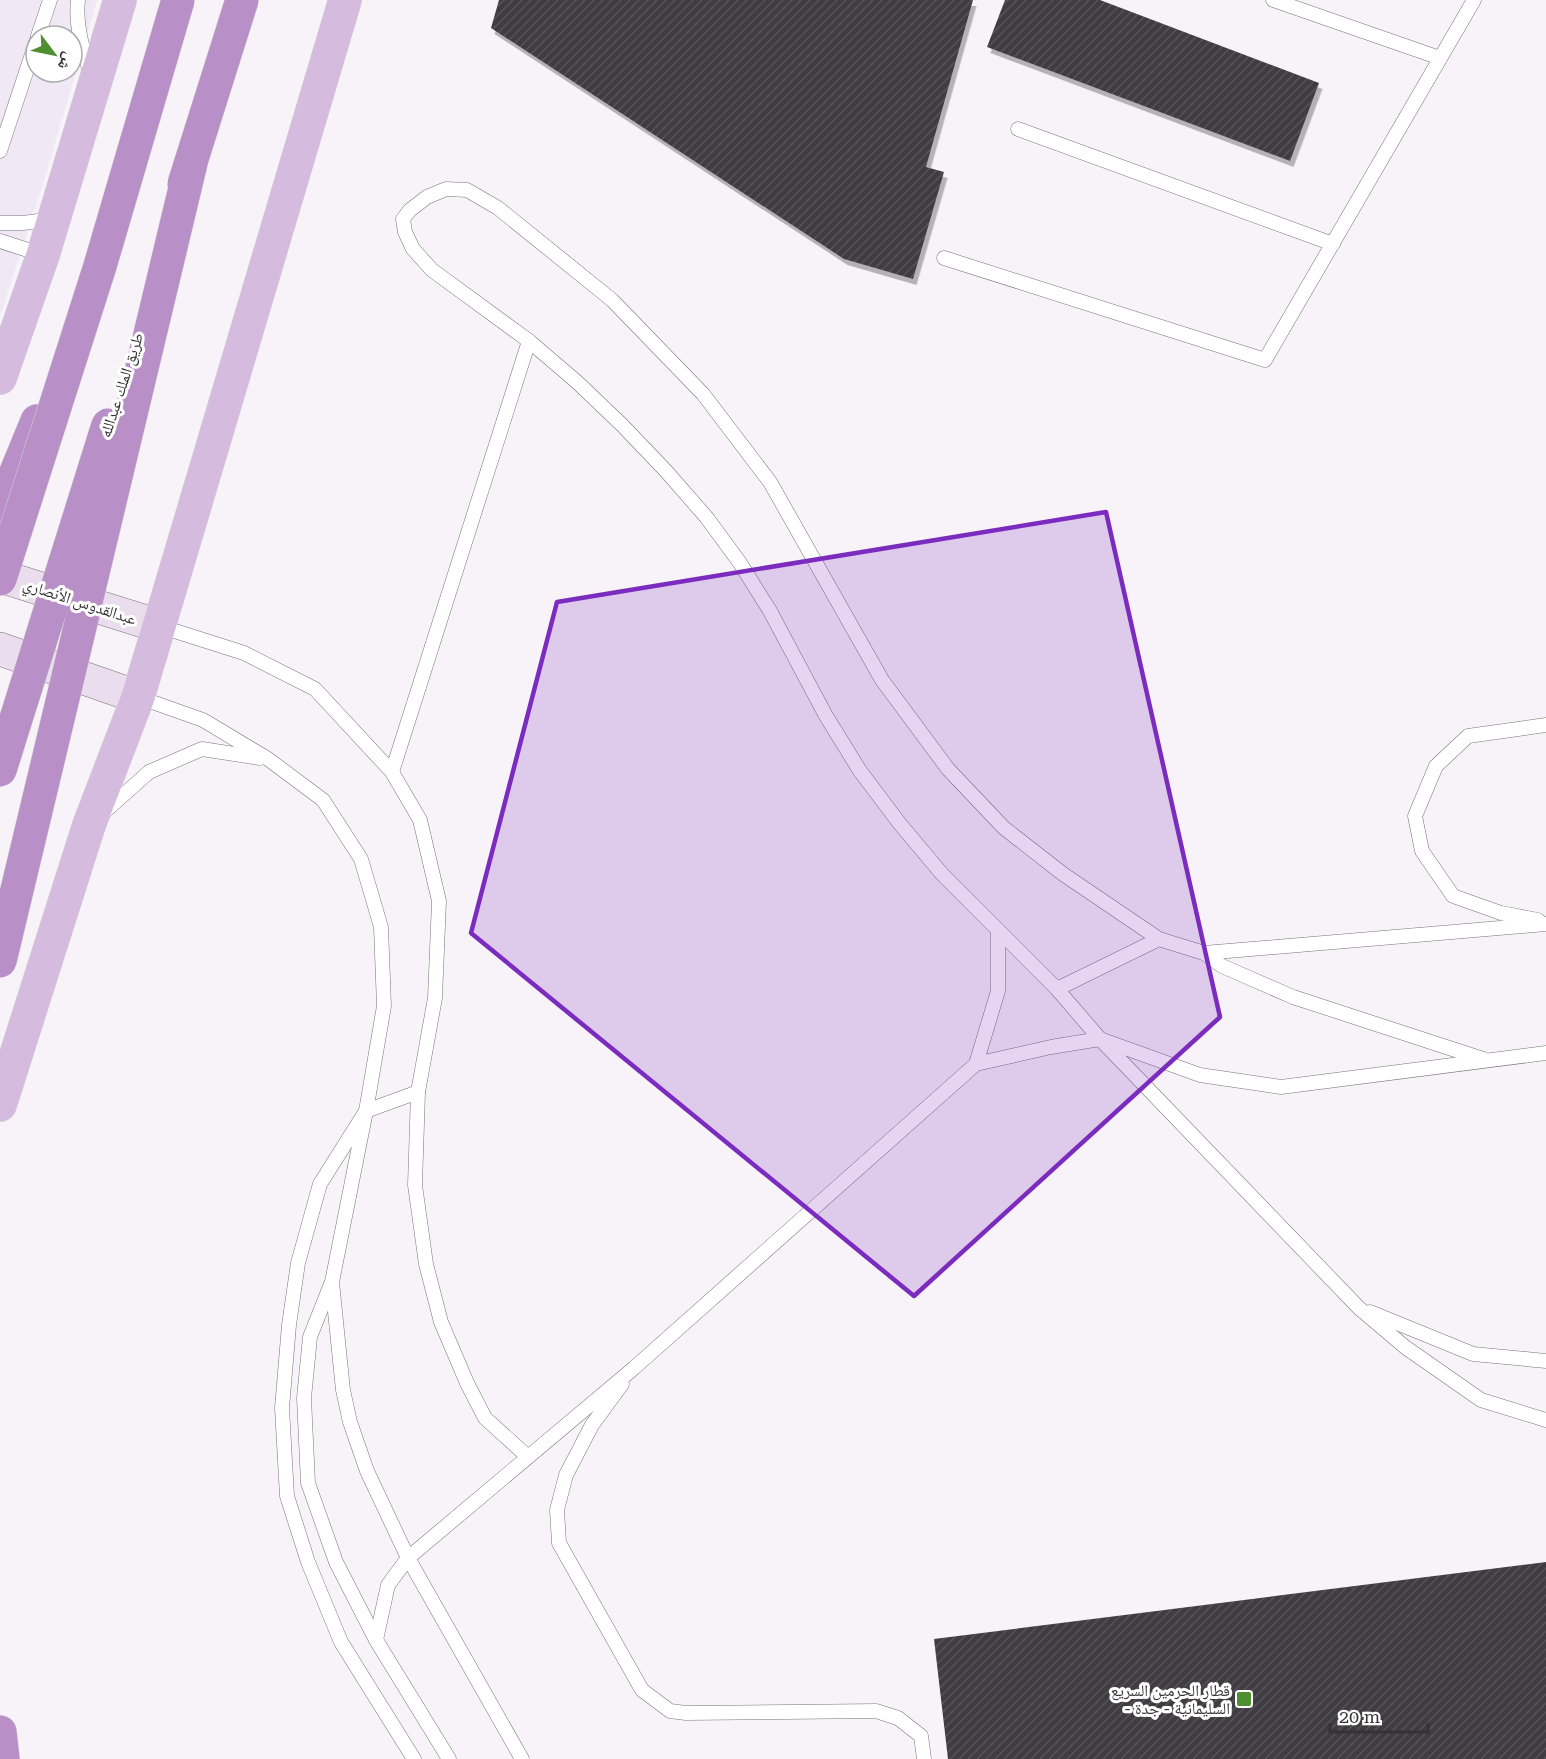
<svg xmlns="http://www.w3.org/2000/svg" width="1546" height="1759" viewBox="0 0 1546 1759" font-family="'Roboto Serif','Noto Naskh Arabic',serif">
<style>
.built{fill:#f0e8f4;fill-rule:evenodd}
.building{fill:url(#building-hatch);filter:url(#shadow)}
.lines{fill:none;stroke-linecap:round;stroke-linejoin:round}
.lane-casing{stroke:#787479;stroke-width:15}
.secondary-casing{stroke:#787479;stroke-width:34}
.primary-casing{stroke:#d3d2d3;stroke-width:34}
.highway-casing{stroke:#d3d2d3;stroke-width:34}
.lane{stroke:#fff;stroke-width:14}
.secondary{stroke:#eaddee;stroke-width:33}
.primary{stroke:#d5bcde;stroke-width:33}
.highway{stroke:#b98fc8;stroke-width:33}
.highway-bridge-casing{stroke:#d3d2d3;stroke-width:34;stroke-linecap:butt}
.highway-bridge{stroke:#b98fc8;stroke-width:33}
.marked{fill:#7b2cbf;fill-opacity:0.2;stroke:#7b2cbf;stroke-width:4.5;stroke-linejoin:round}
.poi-dot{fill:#508f31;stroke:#fff;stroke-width:2}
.labels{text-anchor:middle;stroke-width:6;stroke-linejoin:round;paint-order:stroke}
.street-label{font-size:16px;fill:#353335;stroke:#fff}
.poi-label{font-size:16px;fill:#353335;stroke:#fff;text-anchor:end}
</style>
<defs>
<pattern id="building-hatch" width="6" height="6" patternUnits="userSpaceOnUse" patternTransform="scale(1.5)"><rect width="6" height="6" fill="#413e43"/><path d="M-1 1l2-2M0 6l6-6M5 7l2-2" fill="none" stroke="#545256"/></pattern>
<filter id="shadow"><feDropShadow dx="3.5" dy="6" stdDeviation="0" flood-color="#0004"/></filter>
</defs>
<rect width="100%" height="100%" fill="#f7f3f8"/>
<path class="built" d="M0,0h97l-53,180 -44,136zM36,36h36v36h-36z"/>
<g class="building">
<polygon points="499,0 973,0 926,167 944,172 913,279 844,259 491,28"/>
<polygon points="1005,0 1100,0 1319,83 1290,161 987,47"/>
<polygon points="1546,1562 1546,1759 948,1759 934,1639"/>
</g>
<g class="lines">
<defs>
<g id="lane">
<path d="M78,0c-3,26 5,50 13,74"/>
<polyline points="1273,0 1440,58"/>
<polyline points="38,36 50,0"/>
<polyline points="1018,129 1333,244"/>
<polyline points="0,151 36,42"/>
<polyline points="0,223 23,223 53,219"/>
<polyline points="0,241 43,255"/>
<polyline points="944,258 1265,360 1474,0"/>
<polyline points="159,626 244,653 315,689 392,772 420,820 439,901 435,998 418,1092 415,1185 426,1264 441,1322 467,1383 485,1418 527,1456"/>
<polyline points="138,697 203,720 268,759 323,800 361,859 381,927 384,1006 366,1111 332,1282 343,1390 350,1422 367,1471 408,1558 522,1759"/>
<polyline points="392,772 529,341"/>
<polyline points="102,814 149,772 202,749 260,758"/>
<polyline points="1538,920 1501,913 1453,896 1422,851 1415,816 1436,766 1468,736 1546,725"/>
<polyline points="1546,924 1204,953 1159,939 1063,874 1004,828 948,769 882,680 770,482 703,394 612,300 498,208 467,190 446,189 427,197 410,210 403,219 405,232 413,249 432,270 529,341 577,382 622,425 666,471 707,518 740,563 770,611 826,716 860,771 900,824 942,874 1057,989 1100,1039 1359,1308 1405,1347 1481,1400 1546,1420"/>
<polyline points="998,930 998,991 976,1064 1051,1047 1100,1039 1200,1075 1281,1087 1546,1053"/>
<polyline points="1204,953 1222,966 1293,997 1483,1059"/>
<polyline points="1057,989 1159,939"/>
<polyline points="331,1284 310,1337 304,1398 308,1483 336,1562 376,1640 449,1759"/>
<polyline points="1370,1312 1473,1354 1546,1361"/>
<polyline points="622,1384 592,1425 566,1475 557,1510 559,1543 642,1690 670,1711 686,1713 876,1711 898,1718 921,1736 924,1759"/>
<polyline points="376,1640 388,1585 408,1558 634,1368 976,1064"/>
<polyline points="414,1759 341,1642 308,1562 287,1496 282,1408 289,1325 298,1263 320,1184 366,1111 418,1092"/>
</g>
<g id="secondary">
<polyline points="0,576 159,626"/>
<polyline points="0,649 138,697"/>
</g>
<g id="primary">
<polyline points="0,378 43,255 120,0"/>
<polyline points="0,1105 89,825 138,697 345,0"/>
</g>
<g id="highway">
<polyline points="0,511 37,421"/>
<polyline points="0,1732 3,1759"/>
</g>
</defs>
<use href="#lane" class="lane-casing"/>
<use href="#secondary" class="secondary-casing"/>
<use href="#primary" class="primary-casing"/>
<use href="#highway" class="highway-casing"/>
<use href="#lane" class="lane"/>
<use href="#secondary" class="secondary"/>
<use href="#primary" class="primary"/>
<use href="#highway" class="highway"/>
<defs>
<g id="highway-bridge">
<polyline points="184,184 242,0"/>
<polyline points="0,579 100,266 178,0"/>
<polyline points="0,770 108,425"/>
<polyline points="0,961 191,163"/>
</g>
</defs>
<use href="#highway-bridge" class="highway-bridge-casing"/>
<use href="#highway-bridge" class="highway-bridge"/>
</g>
<path class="marked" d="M1106,512l114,505 -306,279 -443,-363 86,-331z"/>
<rect class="poi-dot" x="1236" y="1691" width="16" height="16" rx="3"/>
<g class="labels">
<g class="street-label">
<text transform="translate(121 385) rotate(-72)" y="6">طريق الملك عبدالله</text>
<text transform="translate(80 601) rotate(18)" y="6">عبدالقدوس الأنصاري</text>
</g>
<g class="poi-label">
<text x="1230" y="1696">قطار الحرمين السريع<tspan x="1230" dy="18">- السليمانية - جدة</tspan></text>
</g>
</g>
<g transform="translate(54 54) rotate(122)"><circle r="28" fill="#ffffff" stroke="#aeadae" stroke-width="1.5"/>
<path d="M0-4.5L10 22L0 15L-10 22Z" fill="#508f31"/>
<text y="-9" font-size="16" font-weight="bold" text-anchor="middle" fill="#353335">ش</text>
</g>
<path d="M1330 1723v9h98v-9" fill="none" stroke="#353335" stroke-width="3"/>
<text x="1339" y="1723" font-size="18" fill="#353335" stroke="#ffffff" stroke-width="4.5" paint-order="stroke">20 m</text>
</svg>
